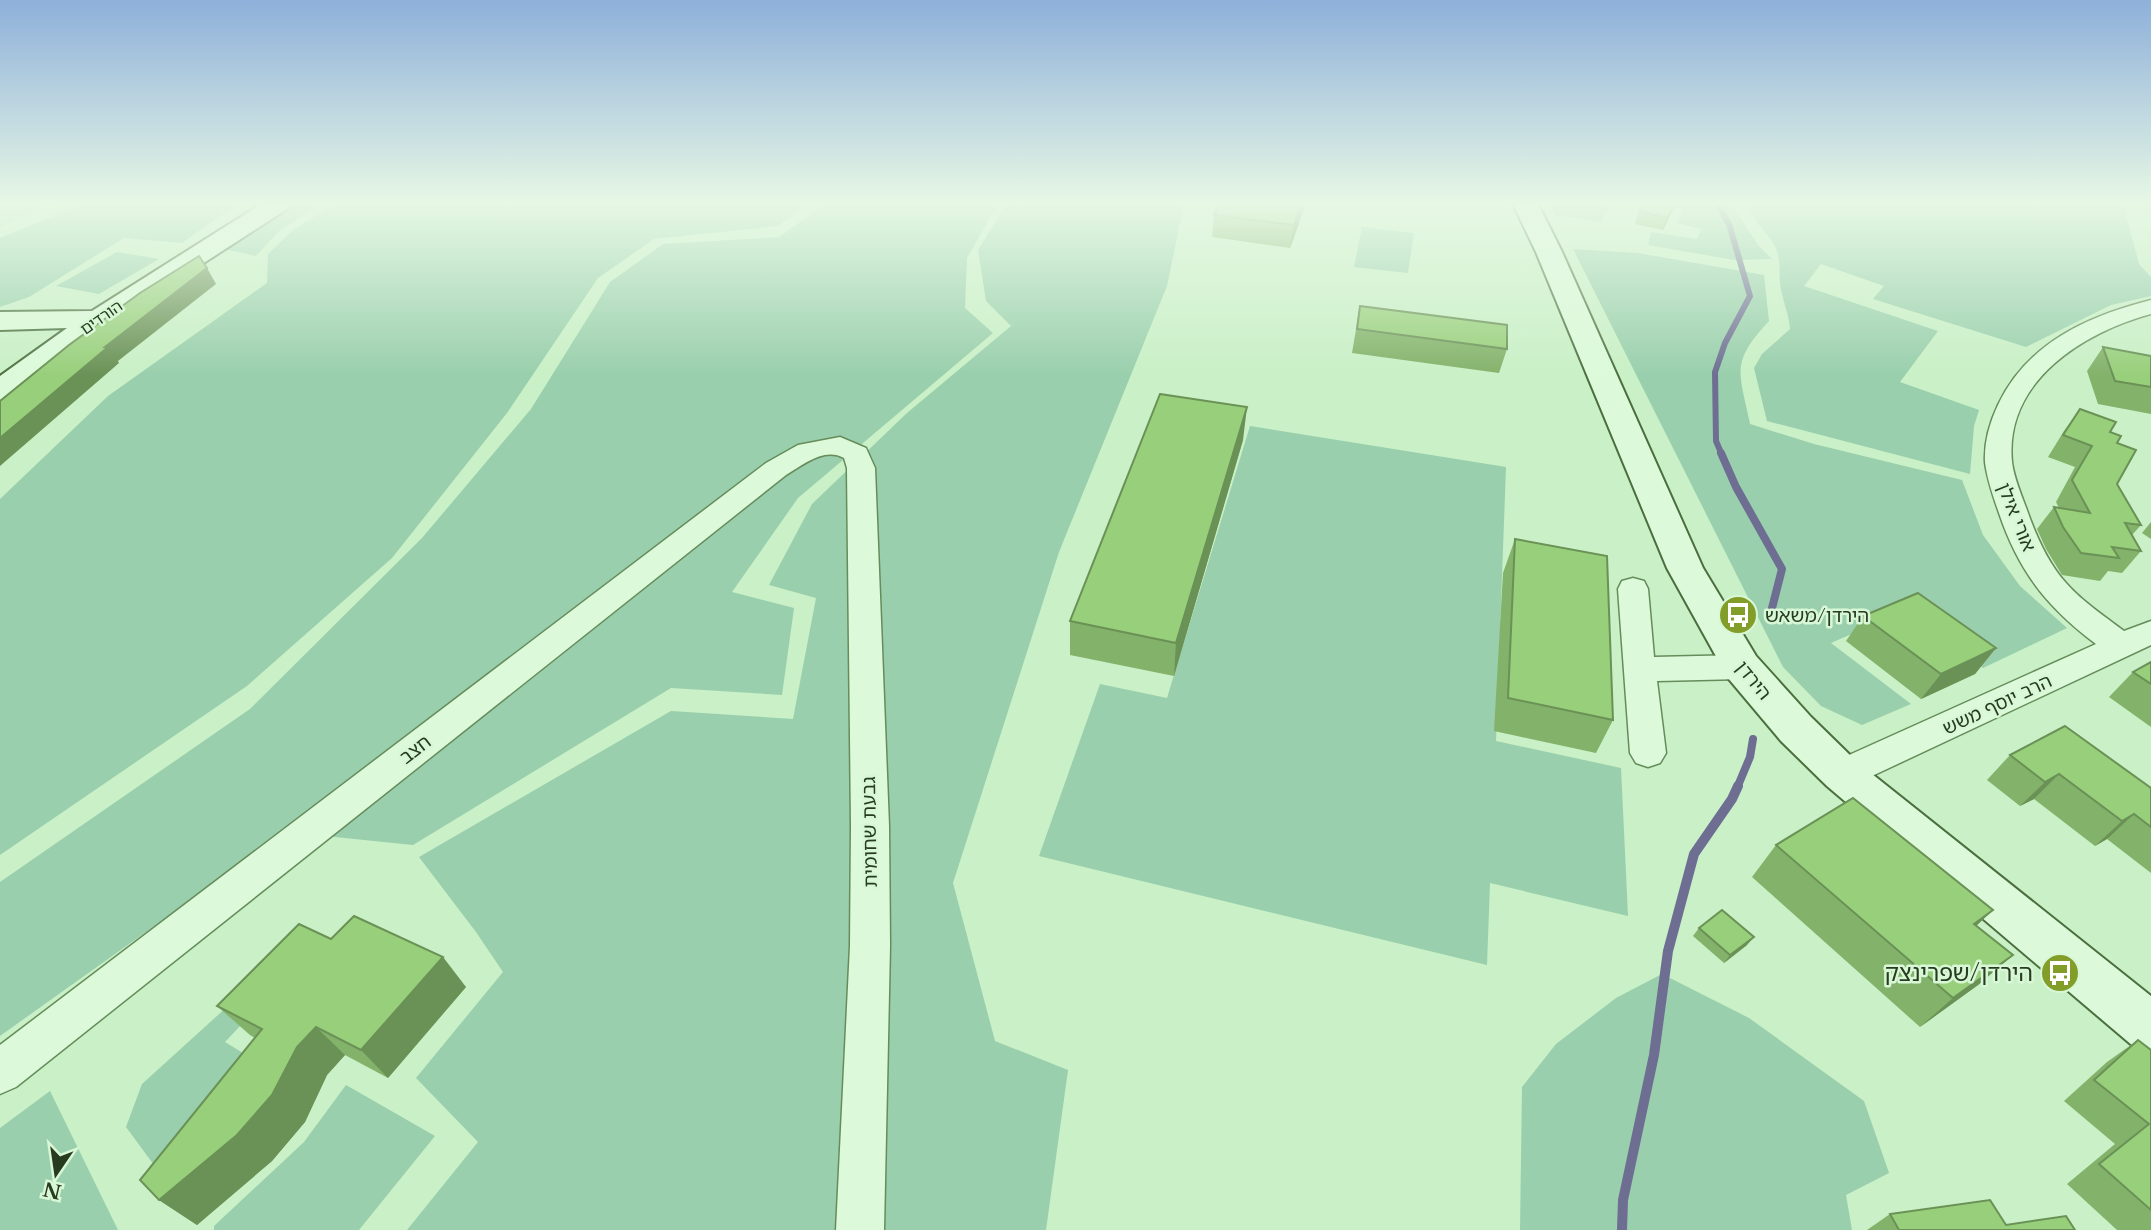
<svg xmlns="http://www.w3.org/2000/svg" width="2151" height="1230" viewBox="0 0 2151 1230" font-family="'Libre Baskerville','Noto Sans Hebrew',serif">
<style>
.farmland{fill:#b3e6b7}
.green{fill:#99cfac}
.lines{fill:none;stroke-linecap:round;stroke-linejoin:round}
.stream-far2{stroke:#6e6e93;stroke-width:6}
.stream-far1{stroke:#6e6e93;stroke-width:8}
.stream{stroke:#6e6e93;stroke-width:10}
.street-casing{stroke:#668c5b;stroke-width:3}
.secondary-casing{stroke:#4b6e3e;stroke-width:4}
.street{fill:#dcfada;fill-rule:evenodd}
.secondary{fill:#dcfada;fill-rule:evenodd}
.wall{fill:#83b26a}
.shaded-wall{fill:#6a9156}
.building{fill:#98cf7b;stroke:#6a9156;stroke-width:2}
.labels{text-anchor:middle;stroke-width:5;stroke-linejoin:round;paint-order:stroke}
.far-street-label{font-size:16px;fill:#273c1f;stroke:#d8f7d6}
.street-label{font-size:19px;fill:#273c1f;stroke:#d8f7d6}
.poi-label{font-size:19px;fill:#273c1f;stroke:#d8f7d6;text-anchor:start}
.near-poi-label{font-size:23px;fill:#273c1f;stroke:#d8f7d6;text-anchor:end}
</style>
<rect width="100%" height="100%" fill="#c9f0c6"/>
<polygon class="farmland" points="0,204 55,204 0,227"/>
<g class="green">
<polygon points="83,204 237,204 182,243 124,238 29,297 0,307 0,238"/>
<polygon points="291,204 321,204 279,231 256,256 219,248"/>
<polygon points="334,204 808,204 778,226 654,239 598,278 507,413 392,558 247,686 0,855 0,499 108,396 267,283 268,254 293,230"/>
<polygon points="825,204 998,204 967,258 965,308 993,333 798,498 732,592 794,608 782,695 671,688 413,845 286,832 0,1036 0,882 250,709 422,538 531,409 610,282 663,244 779,237"/>
<polygon points="1006,204 1184,204 1167,286 1059,552 953,883 995,1041 1068,1070 1046,1230 407,1230 478,1142 416,1078 503,972 476,932 419,857 671,711 793,719 816,598 769,585 812,504 907,413 1011,326 986,301 978,250"/>
<polygon points="1551,204 1608,204 1601,222 1555,215"/>
<polygon points="1661,204 1731,204 1759,246 1772,259 1734,260 1648,245 1651,232 1697,239 1701,229 1677,223 1684,209"/>
<path d="M1752,204h371l16,60 12,13v19l-40,9 -85,42 -153,-48 11,-13 -63,-22 -17,22 134,45 -38,51 79,28 -5,16 -4,48 -203,-53 -13,-53 8,-14 28,-25c-1,-14 -6,-25 -9,-39 -3,-15 1,-30 -6,-44 -8,-14 -20,-23 -26,-37z"/>
<polygon points="1362,227 1414,233 1408,273 1354,267"/>
<path d="M1573,249l65,4 126,22 5,46c-39,42 -30,50 -19,103l64,20 148,36 21,55 37,51 47,42 -84,40 -81,-56 -71,31 80,61 -49,21 -41,-19 -38,-39z"/>
<polygon points="117,252 159,259 99,294 56,286"/>
<polygon points="1250,426 1506,467 1496,741 1621,768 1628,916 1490,883 1487,965 1039,856 1100,684 1167,698"/>
<polygon points="320,941 225,1042 266,1067 168,1184 126,1127 142,1084 250,986"/>
<polygon points="1662,974 1749,1018 1864,1101 1889,1173 1846,1195 1852,1230 1520,1230 1522,1087 1556,1044 1616,998"/>
<polygon points="346,1085 435,1136 359,1230 214,1230 214,1226 304,1142"/>
<polygon points="50,1091 118,1230 0,1230 0,1128"/>
</g>
<g class="lines">
<polyline class="stream-far2" points="1717,204 1729,224 1750,296 1725,343 1715,372 1716,441 1722,455"/>
<g class="stream-far1">
<polyline points="1721,453 1736,487 1782,569 1770,616"/>
<polyline points="1737,788 1750,757 1753,739"/>
</g>
<polyline class="stream" points="1622,1230 1623,1200 1654,1055 1668,951 1694,854 1732,799 1738,786"/>
<defs>
<g id="street">
<path d="M2151,300v14c-67,18 -147,67 -139,148 2,17 10,34 16,51 9,25 20,50 38,70 17,19 38,33 58,48l27,-10v24l-296,139 -13,4 -13,-4 -5,-10 5,-10 267,-120c-49,-37 -77,-72 -97,-131 -6,-17 -12,-34 -14,-51 -1,-20 5,-40 13,-57 29,-62 90,-89 153,-105z"/>
<path d="M840,437l26,11 9,20 14,358 1,120 -6,284h-48l14,-284 1,-120 -4,-358 -3,-10c-20,-11 -41,7 -58,17l-770,612 -16,7v-49l766,-582 32,-18z"/>
<polygon points="1633,578 1644,581 1648,589 1654,657 1742,655 1754,658 1758,667 1754,676 1742,679 1657,681 1666,753 1660,763 1648,767 1636,763 1630,753 1618,589 1622,581"/>
</g>
<g id="secondary">
<polygon points="261,204 290,204 287,209 108,325 11,398 0,400 0,376 67,328 0,330 0,312 92,311"/>
<polygon points="1513,204 1538,204 1562,252 1703,568 1756,656 1811,717 1857,762 2151,996 2151,1053 2133,1046 1827,786 1781,741 1728,678 1667,568 1536,252"/>
</g>
</defs>
<use href="#street" class="street-casing"/>
<use href="#secondary" class="secondary-casing"/>
<use href="#street" class="street"/>
<use href="#secondary" class="secondary"/>
</g>
<g class="wall">
<polygon points="1219,204 1304,204 1303,212 1290,248 1212,237 1214,215"/>
<polygon points="1673,210 1663,230 1635,224 1639,211"/>
<polygon points="1360,306 1507,349 1499,373 1352,353"/>
<polygon points="2103,347 2151,356 2151,414 2098,404 2087,371"/>
<polygon points="2080,409 2110,432 2117,443 2117,484 2141,525 2132,535 2141,551 2122,573 2108,571 2100,581 2062,575 2046,549 2037,529 2054,507 2059,508 2056,502 2075,467 2048,457 2064,431"/>
<polygon points="1243,440 1174,676 1070,655 1070,621"/>
<polygon points="2151,522 2151,539 2142,533"/>
<polygon points="1515,539 1613,720 1596,753 1494,731 1503,573"/>
<polygon points="1863,616 1996,648 1975,674 1921,699 1846,641"/>
<polygon points="2151,662 2151,727 2109,697 2133,672"/>
<polygon points="2010,755 2151,788 2151,873 2107,839 2095,846 2034,799 2020,806 1987,780"/>
<polygon points="1776,845 1993,910 1976,926 2013,955 1978,985 1920,1027 1752,877"/>
<polygon points="1699,928 1747,945 1724,963 1693,936"/>
<polygon points="331,939 466,987 388,1078 345,1055 327,1075 305,1122 272,1161 197,1225 159,1200 255,1038 250,1035 217,1006"/>
<polygon points="2138,1040 2151,1050 2151,1230 2117,1230 2067,1184 2115,1144 2064,1101 2107,1062"/>
<polygon points="1890,1214 2006,1225 2075,1230 1867,1230"/>
</g>
<g class="shaded-wall">
<polygon points="1301,204 1304,204 1303,212 1290,248 1294,225"/>
<polygon points="1674,204 1673,210 1663,230 1667,218"/>
<polygon points="207,268 216,284 118,361 119,363 0,466 0,438 105,347"/>
<polygon points="1247,407 1243,440 1174,676 1176,643"/>
<polygon points="1996,648 1975,674 1921,699 1941,674"/>
<polygon points="2059,774 2034,799 2020,806 2045,782"/>
<polygon points="2134,814 2107,839 2095,846 2122,821"/>
<polygon points="1993,910 1960,941 1974,924"/>
<polygon points="1754,937 1747,945 1724,963 1730,955"/>
<polygon points="2013,955 1978,985 1920,1027 1953,998"/>
<polygon points="443,957 466,987 388,1078 361,1050"/>
<polygon points="316,1027 345,1055 327,1075 305,1122 272,1161 197,1225 159,1200"/>
</g>
<g class="building">
<polygon points="1219,204 1301,204 1294,225 1214,215"/>
<polygon points="1643,204 1674,204 1667,218 1639,211"/>
<polygon points="199,256 207,268 105,347 108,347 0,438 0,401 69,345 140,293"/>
<polygon points="1360,306 1507,325 1507,349 1357,329"/>
<polygon points="2103,347 2151,356 2151,387 2115,381"/>
<polygon points="1160,394 1247,407 1176,643 1070,621"/>
<polygon points="2080,409 2116,422 2110,432 2121,436 2117,443 2136,450 2117,484 2141,525 2125,523 2141,551 2112,547 2119,558 2081,553 2063,527 2054,507 2090,513 2072,480 2092,446 2063,435"/>
<polygon points="1515,539 1607,556 1613,720 1508,698"/>
<polygon points="1918,593 1996,648 1941,674 1863,616"/>
<polygon points="2151,662 2151,684 2133,672"/>
<polygon points="2065,726 2151,788 2151,827 2134,814 2122,821 2059,774 2045,782 2010,755"/>
<polygon points="1853,798 1993,910 1974,924 2013,955 1953,998 1776,845"/>
<polygon points="1722,910 1754,937 1730,955 1699,928"/>
<polygon points="354,916 443,957 361,1050 316,1027 297,1047 272,1095 237,1135 159,1200 140,1180 262,1029 217,1006 299,924 331,939"/>
<polygon points="2138,1040 2151,1050 2151,1210 2099,1164 2149,1124 2094,1080"/>
<polygon points="1990,1200 2006,1225 2066,1216 2075,1230 1899,1230 1890,1214"/>
</g>
<linearGradient id="sky" x2="0" y2="1"><stop stop-color="#8eb0da"/><stop offset="0.54" stop-color="#e7f8e5"/><stop offset="1" stop-color="#e7f8e5" stop-opacity="0"/></linearGradient>
<rect width="2151" height="376" fill="url(#sky)"/>
<defs>
<symbol id="bus-disc" viewBox="-11 -11 22 22"><circle r="9.5" fill="#839e28" stroke="#d8f7d6"/><path d="M-5-6H5V4H4V6H2V4H-2V6H-4V4H-5ZM-3.5-4V0h7V-4ZM-3.5 1.2v1.5H-2V1.2ZM2 1.2v1.5H3.5V1.2Z" fill="#fff"/></symbol>
</defs>
<g fill-rule="evenodd">
<use href="#bus-disc" x="1716" y="593" width="44" height="44"/>
<use href="#bus-disc" x="2038" y="951" width="44" height="44"/>
</g>
<g class="labels">
<g class="far-street-label">
<text transform="translate(101 317) rotate(-35)" y="6">הורדים</text>
</g>
<g class="street-label">
<text transform="translate(2017 517) rotate(68)" y="7">אורי אילן</text>
<text transform="translate(1754 680) rotate(51)" y="7">הירדן</text>
<text transform="translate(1997 704) rotate(-25)" y="7">הרב יוסף משש</text>
<text transform="translate(415 749) rotate(-38)" y="7">חצב</text>
<text transform="translate(869 832) rotate(-91)" y="7">גבעת שחומית</text>
</g>
<g class="poi-label">
<text x="1765" y="622">הירדן/משאש</text>
</g>
<g class="near-poi-label">
<text x="2033" y="981">הירדן/שפרינצק</text>
</g>
</g>
<g transform="translate(56 1174) rotate(193)" stroke="#d8f7d6" stroke-width="5" paint-order="stroke">
<path d="M0-5L12 26L0 18L-12 26Z" fill="#273c1f"/>
<text y="-10" font-size="19" font-weight="bold" text-anchor="middle" fill="#273c1f">N</text>
</g>
</svg>
